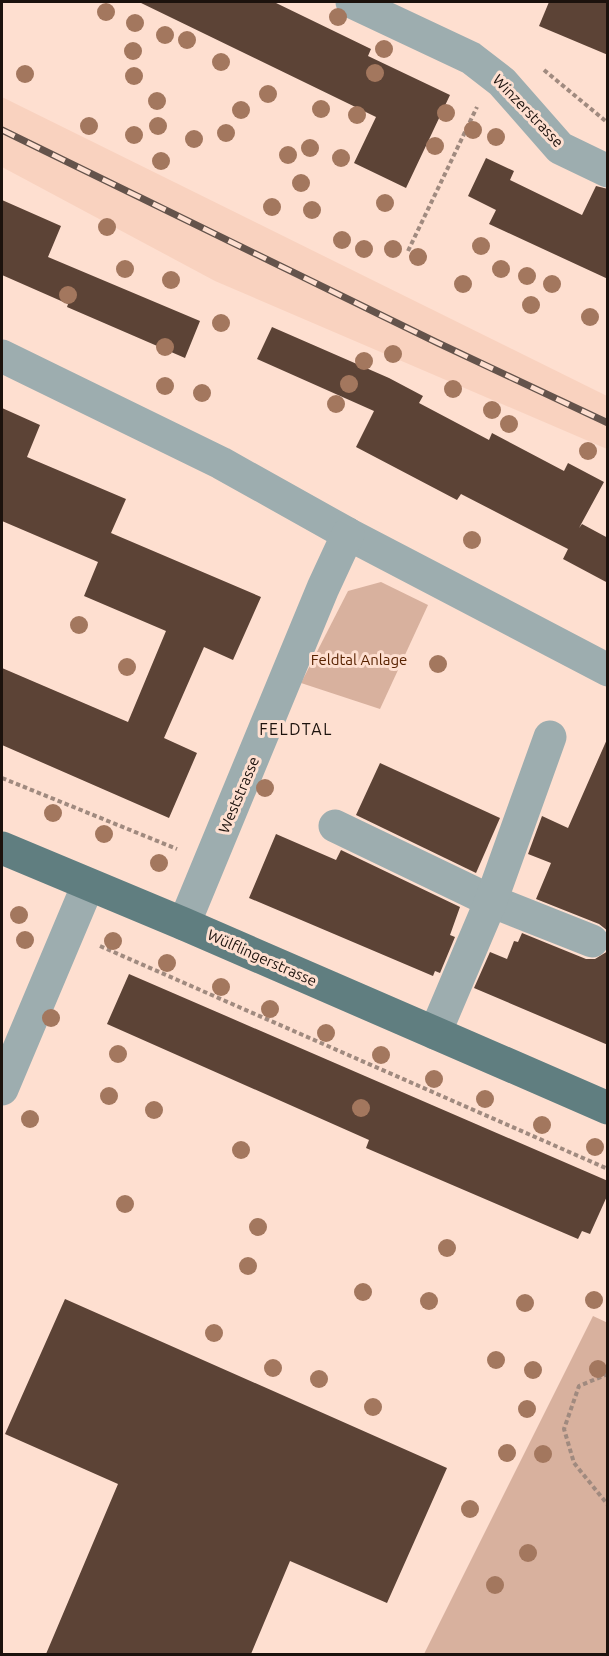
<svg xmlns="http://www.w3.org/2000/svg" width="609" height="1656" viewBox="0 0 609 1656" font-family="Ubuntu,sans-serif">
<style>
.built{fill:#f9d2bf}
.green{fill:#d8b19e}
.building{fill:#5c4336}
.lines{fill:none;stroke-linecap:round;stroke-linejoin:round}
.path{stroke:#a08a7f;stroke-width:4;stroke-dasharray:4.5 3;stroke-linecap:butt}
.minor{stroke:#9dadaf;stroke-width:33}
.major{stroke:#607e80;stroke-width:33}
.rail-casing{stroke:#64534b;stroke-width:7}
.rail{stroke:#fedfd0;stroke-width:4.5;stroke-dasharray:14;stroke-linecap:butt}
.tree{fill:#a3775e}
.labels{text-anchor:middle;stroke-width:6;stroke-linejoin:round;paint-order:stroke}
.street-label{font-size:15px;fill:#1c120d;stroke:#fedfd0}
.park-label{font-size:15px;fill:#582200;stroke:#fedfd0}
.neighbourhood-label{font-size:16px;letter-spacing:1.5px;fill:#1c120d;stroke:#fedfd0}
</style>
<rect width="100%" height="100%" fill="#fedfd0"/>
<polygon class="built" points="2,97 607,396 607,449 215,281 2,167"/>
<g class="green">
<polygon points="381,582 428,605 380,709 301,683 348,591"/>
<polygon points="593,1316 608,1323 607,1654 424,1654"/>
</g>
<g class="building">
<polygon points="139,2 274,2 371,49 368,56 450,95 406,188 354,163 376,117"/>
<polygon points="549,2 608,2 608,55 539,26"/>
<polygon points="486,158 514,171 510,180 582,215 596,186 608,189 608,279 489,224 496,210 468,196"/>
<polygon points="2,200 61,226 48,257 200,321 185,358 67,307 68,304 2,275"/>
<polygon points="272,327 389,378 423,396 419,403 489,440 492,433 564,471 568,463 604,482 579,528 582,524 608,538 608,583 563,559 568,549 461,494 457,500 356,447 374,411 257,359"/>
<polygon points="2,408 40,425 27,457 126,499 111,533 261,597 233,660 204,647 164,738 197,753 169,818 2,745 2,668 128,722 166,631 84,596 98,562 2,521"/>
<polygon points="608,737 608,931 599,924 536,899 551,863 528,854 542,816 568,828"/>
<polygon points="380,763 500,818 476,873 356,815"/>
<polygon points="276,834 336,860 341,850 460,907 450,935 455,937 440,973 435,971 433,976 249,898"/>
<polygon points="522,933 586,959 595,959 608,951 608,1045 474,988 490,952 507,959 514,941 518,942"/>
<polygon points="129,974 608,1181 608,1194 590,1234 582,1231 578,1239 366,1148 369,1140 107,1024"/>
<polygon points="65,1299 447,1468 387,1603 290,1561 251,1654 46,1654 118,1484 5,1434"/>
</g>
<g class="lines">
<g class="path">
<polyline points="544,70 608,123"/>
<polyline points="408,251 477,107"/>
<polyline points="2,778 177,849"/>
<polyline points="100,946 608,1169"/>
<polyline points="608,1374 579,1386 564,1429 574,1463 608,1505"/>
</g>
<g class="minor">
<polyline points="352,2 471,58 502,82 560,148 608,171"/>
<polyline points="2,356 221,463 348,534 608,670"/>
<polyline points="335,826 491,901 592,941"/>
<polyline points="184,924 323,588 348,534"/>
<polyline points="435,1033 491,901 550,737"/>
<polyline points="2,1089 88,885"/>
</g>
<polyline class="major" points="2,848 184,924 608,1108"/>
<defs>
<polyline id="rail" points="2,130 438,343 608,423"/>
</defs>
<use href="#rail" class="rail-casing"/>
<use href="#rail" class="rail"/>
</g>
<g class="tree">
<circle cx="106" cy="12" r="9"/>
<circle cx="338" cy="17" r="9"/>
<circle cx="135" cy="23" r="9"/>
<circle cx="165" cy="35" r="9"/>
<circle cx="187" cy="40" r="9"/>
<circle cx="384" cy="49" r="9"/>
<circle cx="133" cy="51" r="9"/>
<circle cx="221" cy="62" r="9"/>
<circle cx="375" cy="73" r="9"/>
<circle cx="25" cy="74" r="9"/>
<circle cx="134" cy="76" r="9"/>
<circle cx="268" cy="94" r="9"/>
<circle cx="157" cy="101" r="9"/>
<circle cx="321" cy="109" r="9"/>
<circle cx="241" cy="110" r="9"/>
<circle cx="446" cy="113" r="9"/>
<circle cx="357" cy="115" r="9"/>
<circle cx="89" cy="126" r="9"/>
<circle cx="158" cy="126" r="9"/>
<circle cx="473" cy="130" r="9"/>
<circle cx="226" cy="133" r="9"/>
<circle cx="134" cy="135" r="9"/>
<circle cx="496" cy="137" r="9"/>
<circle cx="194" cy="139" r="9"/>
<circle cx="435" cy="146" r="9"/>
<circle cx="310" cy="148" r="9"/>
<circle cx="288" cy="155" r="9"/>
<circle cx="341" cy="158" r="9"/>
<circle cx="161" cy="161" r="9"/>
<circle cx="301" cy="183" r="9"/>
<circle cx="385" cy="203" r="9"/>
<circle cx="272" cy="207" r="9"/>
<circle cx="312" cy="210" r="9"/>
<circle cx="107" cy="227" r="9"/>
<circle cx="342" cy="240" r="9"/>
<circle cx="481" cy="246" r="9"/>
<circle cx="364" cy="249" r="9"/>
<circle cx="393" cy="249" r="9"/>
<circle cx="418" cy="257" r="9"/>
<circle cx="125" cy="269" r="9"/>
<circle cx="501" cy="269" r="9"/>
<circle cx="527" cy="276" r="9"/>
<circle cx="171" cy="280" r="9"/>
<circle cx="463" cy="284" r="9"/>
<circle cx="552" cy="284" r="9"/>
<circle cx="68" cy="295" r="9"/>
<circle cx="531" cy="305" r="9"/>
<circle cx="590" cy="317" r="9"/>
<circle cx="221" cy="323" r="9"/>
<circle cx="165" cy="347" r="9"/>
<circle cx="393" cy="354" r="9"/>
<circle cx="364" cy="361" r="9"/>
<circle cx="349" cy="384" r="9"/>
<circle cx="165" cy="386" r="9"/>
<circle cx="453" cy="389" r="9"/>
<circle cx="202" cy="393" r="9"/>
<circle cx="336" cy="404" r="9"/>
<circle cx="492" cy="410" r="9"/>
<circle cx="509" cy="424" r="9"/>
<circle cx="588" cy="451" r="9"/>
<circle cx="472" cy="540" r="9"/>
<circle cx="79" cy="625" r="9"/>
<circle cx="438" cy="664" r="9"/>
<circle cx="127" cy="667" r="9"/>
<circle cx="265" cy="788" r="9"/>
<circle cx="53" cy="813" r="9"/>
<circle cx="104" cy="834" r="9"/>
<circle cx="159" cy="863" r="9"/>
<circle cx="19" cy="915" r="9"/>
<circle cx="25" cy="940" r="9"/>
<circle cx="113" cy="941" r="9"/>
<circle cx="167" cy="963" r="9"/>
<circle cx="221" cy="987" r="9"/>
<circle cx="270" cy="1009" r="9"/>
<circle cx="51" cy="1018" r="9"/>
<circle cx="326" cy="1033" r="9"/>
<circle cx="118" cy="1054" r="9"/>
<circle cx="381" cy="1055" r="9"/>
<circle cx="434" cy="1079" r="9"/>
<circle cx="109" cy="1096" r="9"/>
<circle cx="485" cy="1099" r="9"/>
<circle cx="361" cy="1108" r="9"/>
<circle cx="154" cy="1110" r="9"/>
<circle cx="30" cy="1119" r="9"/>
<circle cx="542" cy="1125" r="9"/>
<circle cx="595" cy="1147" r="9"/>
<circle cx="241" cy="1150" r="9"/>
<circle cx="125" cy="1204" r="9"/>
<circle cx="258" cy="1227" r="9"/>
<circle cx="447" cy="1248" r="9"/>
<circle cx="248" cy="1266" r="9"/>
<circle cx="363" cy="1292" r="9"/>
<circle cx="594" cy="1300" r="9"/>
<circle cx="429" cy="1301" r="9"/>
<circle cx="525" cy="1303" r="9"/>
<circle cx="214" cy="1333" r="9"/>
<circle cx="496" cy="1360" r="9"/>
<circle cx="273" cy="1368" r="9"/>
<circle cx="598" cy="1369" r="9"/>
<circle cx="533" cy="1370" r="9"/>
<circle cx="319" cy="1379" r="9"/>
<circle cx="373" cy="1407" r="9"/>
<circle cx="527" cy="1409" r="9"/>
<circle cx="507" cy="1453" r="9"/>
<circle cx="543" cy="1454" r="9"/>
<circle cx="470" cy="1509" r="9"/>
<circle cx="528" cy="1553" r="9"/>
<circle cx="495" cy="1585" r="9"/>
</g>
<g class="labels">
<g class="street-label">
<text transform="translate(528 111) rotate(46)" y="5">Winzerstrasse</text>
<text transform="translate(239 795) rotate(-67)" y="5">Weststrasse</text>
<text transform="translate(262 958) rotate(24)" y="5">Wülflingerstrasse</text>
</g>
<g class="park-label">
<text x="359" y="665">Feldtal Anlage</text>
</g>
<g class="neighbourhood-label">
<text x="296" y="735">FELDTAL</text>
</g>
</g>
<rect width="609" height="1656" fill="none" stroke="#1c120d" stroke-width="6"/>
</svg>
